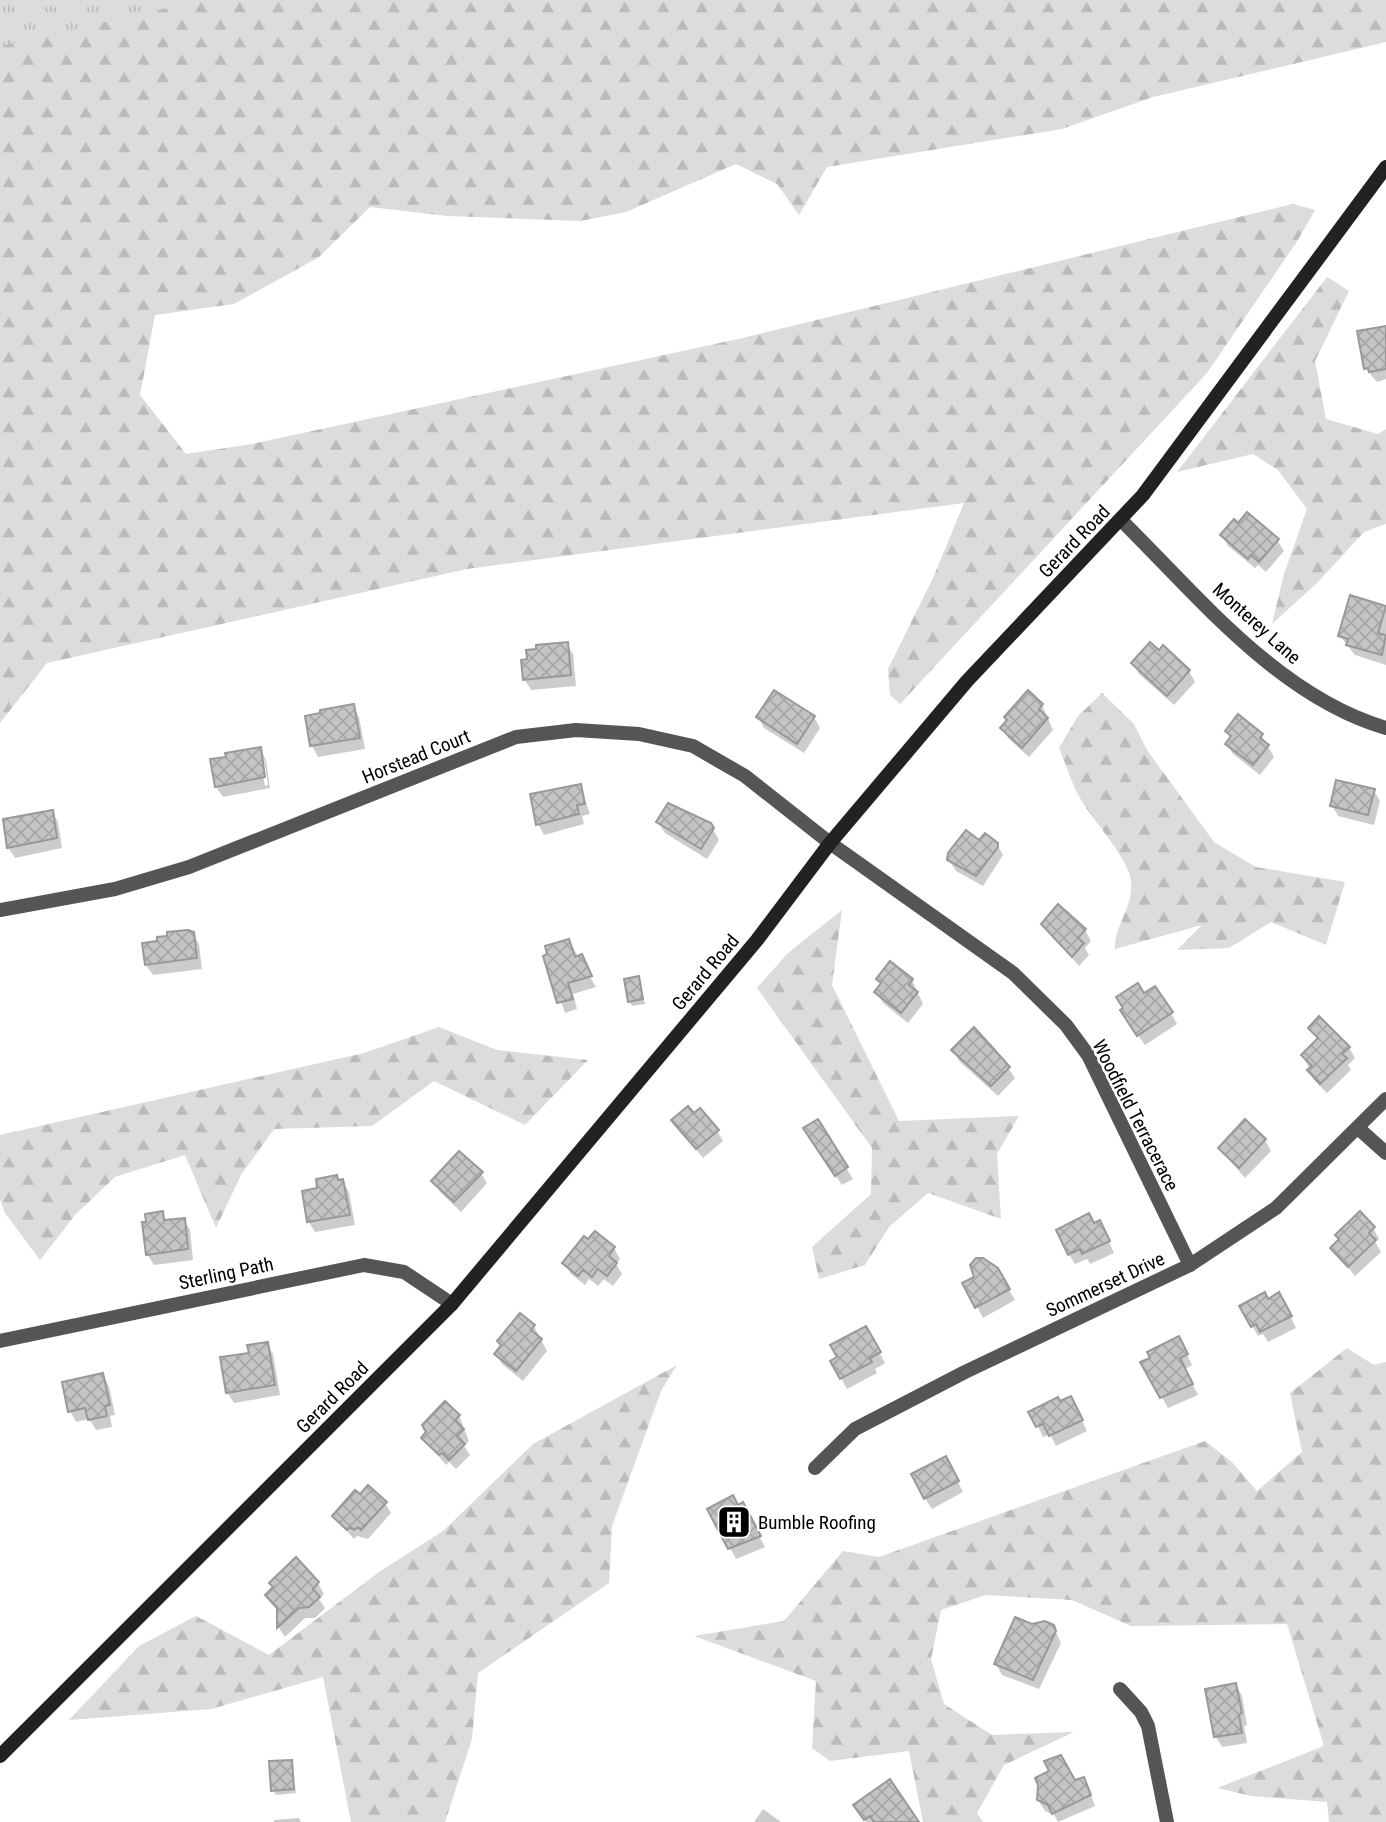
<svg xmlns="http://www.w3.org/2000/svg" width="1386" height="1822" viewBox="0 0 1386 1822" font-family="'Roboto Condensed',sans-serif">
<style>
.forest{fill:url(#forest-firs)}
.park{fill:url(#park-tufts)}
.shadow{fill:#0003;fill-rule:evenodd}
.building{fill:url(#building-cross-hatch);stroke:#999;stroke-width:2}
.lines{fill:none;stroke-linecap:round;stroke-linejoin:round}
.street{stroke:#555;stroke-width:14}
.secondary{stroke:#222;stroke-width:14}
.labels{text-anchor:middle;stroke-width:5;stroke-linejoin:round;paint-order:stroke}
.street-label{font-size:19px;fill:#000;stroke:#fff}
.poi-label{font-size:19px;fill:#000;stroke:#fff;text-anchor:start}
</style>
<defs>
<pattern id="forest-firs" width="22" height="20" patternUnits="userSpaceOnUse" patternTransform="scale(1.75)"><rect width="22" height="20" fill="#dcdcdc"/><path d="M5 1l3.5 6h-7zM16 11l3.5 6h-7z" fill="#bbb"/></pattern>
<pattern id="park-tufts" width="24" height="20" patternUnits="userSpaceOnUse" patternTransform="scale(1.75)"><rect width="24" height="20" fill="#dcdcdc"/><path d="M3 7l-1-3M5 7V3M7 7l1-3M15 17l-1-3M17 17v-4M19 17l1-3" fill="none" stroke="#bbb"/></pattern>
<pattern id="building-cross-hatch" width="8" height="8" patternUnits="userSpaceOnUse" patternTransform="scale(1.75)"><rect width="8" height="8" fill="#c4c4c4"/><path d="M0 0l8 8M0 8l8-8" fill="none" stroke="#a7a7a7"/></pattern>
</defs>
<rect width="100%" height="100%" fill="#fff"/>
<g class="forest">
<polygon points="0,0 1386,0 1386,42 1153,97 1062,129 827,167 799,215 777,184 736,164 626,212 580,221 447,216 370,207 319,257 234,304 155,315 140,395 186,454 252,444 738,339 1293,204 1315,210 1298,240 1207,373 900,704 890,695 888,669 933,578 964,503 467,569 47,663 0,723"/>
<polygon points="1327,277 1349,291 1315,361 1326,419 1378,434 1386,429 1386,524 1364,532 1318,582 1272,624 1284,574 1307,509 1278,470 1253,454 1177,472"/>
<path d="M1102,693l32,31 13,26 67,92 42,25 89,15 -19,63 -55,-23 -42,26 -52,2 25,-25 -87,24c-1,-23 19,-42 16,-68 -2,-23 -39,-61 -51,-83 -9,-15 -14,-34 -21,-50l19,-32z"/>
<polygon points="842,910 832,985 899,1121 1019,1116 997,1154 1001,1219 928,1193 889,1227 865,1265 819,1279 812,1247 871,1194 872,1148 757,988 788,953"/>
<polygon points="439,1027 497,1050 588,1060 525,1125 434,1081 372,1126 274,1129 241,1175 216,1228 185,1155 115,1177 76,1214 40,1260 5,1213 0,1199 0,1135 364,1053"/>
<polygon points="1347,1348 1374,1365 1386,1362 1386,1822 1329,1822 1327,1802 1251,1796 1217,1788 1324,1746 1287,1624 1131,1626 1072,1600 986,1595 941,1610 931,1659 944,1704 992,1735 1074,1732 1004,1765 977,1813 983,1822 923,1822 909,1751 830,1761 812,1748 816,1681 694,1636 784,1621 843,1551 879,1557 1205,1441 1232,1462 1257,1491 1302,1452 1290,1393"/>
<polygon points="677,1365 661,1391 612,1526 609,1583 478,1673 472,1739 445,1822 351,1822 323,1677 211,1709 69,1720 139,1646 196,1616 269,1655 379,1572 443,1531 533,1444"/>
</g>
<polygon class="park" points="0,0 202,0 0,46"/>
<g class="shadow">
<polygon points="1386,328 1386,379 1377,382 1365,368"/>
<polygon points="1238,525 1277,540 1284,551 1266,572 1258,565 1255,568 1228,546 1222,535"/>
<polygon points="1385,608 1386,609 1386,665 1355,655 1340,636"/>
<polygon points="567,644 573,654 576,686 531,690 525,680"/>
<polygon points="1133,664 1189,671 1195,682 1174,705 1139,674"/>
<polygon points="1042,705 1053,730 1029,757 1009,739 1002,729"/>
<polygon points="353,706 359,717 365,749 318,757 312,746 307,717"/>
<polygon points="758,717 814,717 820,728 804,753 764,728"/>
<polygon points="1227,731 1262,736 1274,757 1260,775 1233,754 1227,744 1231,739"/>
<path d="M260,749l6,11 4,28 -47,9 -7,-10zM260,758h4l4,27 -3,1z"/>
<polygon points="580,786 590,814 582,816 584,824 544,835 538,824"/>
<polygon points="1374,791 1380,801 1374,825 1338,816 1332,805"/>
<polygon points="52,812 58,822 62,848 15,858 8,847"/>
<polygon points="658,822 710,824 719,840 707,859 665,833"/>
<polygon points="979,843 997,844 1003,855 983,886 956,871 949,860"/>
<polygon points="1043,924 1085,930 1091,941 1085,948 1089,955 1079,966"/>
<polygon points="193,934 199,944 202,969 153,975 146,965"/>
<polygon points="569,941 596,987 573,994 577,1009 565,1013 545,957"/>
<polygon points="638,978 645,1004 632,1006 629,1001"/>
<polygon points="878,979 912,980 923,1004 908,1023 883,1003 876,992 882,985"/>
<polygon points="1144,995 1171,1013 1177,1024 1145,1045 1128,1021"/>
<polygon points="1310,1028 1349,1048 1355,1058 1348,1065 1351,1070 1327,1093 1315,1081 1303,1056 1318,1041"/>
<polygon points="953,1050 1008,1068 1015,1078 998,1096 959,1061"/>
<polygon points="674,1121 717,1131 723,1141 703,1158"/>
<polygon points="817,1121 853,1179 842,1185 811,1139"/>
<polygon points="1265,1140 1271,1151 1245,1178 1220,1149"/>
<polygon points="481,1173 487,1183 461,1212 440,1192 434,1181"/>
<polygon points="342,1181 349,1192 355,1225 315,1232 309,1222"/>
<polygon points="162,1213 167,1222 184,1220 190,1230 193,1260 154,1265 147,1254"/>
<polygon points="1094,1225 1105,1233 1114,1253 1090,1264 1087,1259 1075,1264 1069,1254"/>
<polygon points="1373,1228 1379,1239 1375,1242 1381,1252 1355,1276 1333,1248"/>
<polygon points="614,1248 620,1259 616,1264 622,1274 613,1286 604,1279 598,1286 589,1279 585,1285 571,1274 565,1264"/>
<polygon points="997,1269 1015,1300 983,1318 965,1283"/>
<polygon points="1268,1301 1285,1305 1296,1328 1268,1342 1263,1334 1258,1336 1242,1307"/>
<polygon points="520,1315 534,1326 547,1351 523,1381 502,1364 496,1354"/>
<polygon points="866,1328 885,1363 875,1369 877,1373 847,1389 832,1362"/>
<polygon points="267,1344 273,1354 280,1395 234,1403 227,1392 251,1354"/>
<polygon points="1184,1349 1192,1365 1185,1369 1198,1395 1168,1408 1143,1363"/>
<polygon points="103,1375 109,1386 115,1415 110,1416 112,1427 96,1430 89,1419 76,1422 70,1411"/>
<polygon points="1059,1403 1076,1408 1087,1431 1056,1446 1050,1434 1043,1437 1031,1412"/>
<polygon points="459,1416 469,1441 464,1446 470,1455 456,1469 449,1462 446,1465 423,1438"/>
<polygon points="951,1469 963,1492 932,1509 925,1498"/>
<polygon points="385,1503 391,1513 368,1539 357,1536 354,1539 334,1516"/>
<polygon points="738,1507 748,1515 765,1547 736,1559 730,1548"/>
<polygon points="318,1583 324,1594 319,1599 325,1608 315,1618 305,1618 285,1637 279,1628 279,1612 267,1595"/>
<polygon points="1031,1626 1053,1626 1061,1643 1039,1689 1002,1675 996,1664"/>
<polygon points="1236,1685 1242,1696 1247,1725 1244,1726 1247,1743 1222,1747 1216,1737 1215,1724"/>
<polygon points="291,1762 296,1793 276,1795 273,1790"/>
<polygon points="889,1782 917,1822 866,1822 862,1816"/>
<polygon points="1074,1782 1089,1790 1095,1806 1058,1822 1054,1815 1045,1811 1038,1800"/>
<polygon points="763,1809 781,1822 754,1822"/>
<polygon points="299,1818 301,1822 274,1822 274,1820"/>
</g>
<g class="building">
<polygon points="1386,326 1386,369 1369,372 1368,368 1364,369 1357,331"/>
<polygon points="1247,512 1279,539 1259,562 1251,555 1248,559 1220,535 1234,519 1238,523"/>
<polygon points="1350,595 1386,606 1378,633 1386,635 1382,655 1346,645 1348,639 1338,636"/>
<polygon points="568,642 571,675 523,680 521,660 527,659 526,650 536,649 536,645"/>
<polygon points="1150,642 1159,650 1163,645 1190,670 1167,696 1131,663"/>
<polygon points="774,690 815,716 797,744 756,717"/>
<polygon points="1028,690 1043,704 1039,709 1048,718 1022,748 1000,728 1007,720 1004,717"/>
<polygon points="354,704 360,738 310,746 305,716 320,713 320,710"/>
<polygon points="1238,714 1263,734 1260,738 1269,745 1253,765 1225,744 1231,736 1225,731"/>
<polygon points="261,747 265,777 215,787 210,759 226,757 225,753"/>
<polygon points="1336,780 1375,789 1368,815 1330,806"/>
<polygon points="581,784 585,804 577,805 579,814 536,825 530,794"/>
<polygon points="668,803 711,823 714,828 701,849 656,822"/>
<polygon points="53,810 57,838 7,848 3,819"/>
<polygon points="966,830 979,840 985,833 998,843 998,847 976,876 947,860 948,853"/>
<polygon points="1058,904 1086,929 1078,938 1084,943 1072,957 1041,924"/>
<polygon points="188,930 194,932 197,958 145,965 142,943 157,941 157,937 167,936 167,932"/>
<polygon points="569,939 575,957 582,954 592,976 568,983 573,999 557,1003 543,956 547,954 545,946"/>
<polygon points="890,961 913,979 909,985 918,992 901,1013 874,992 881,983 876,979"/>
<polygon points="639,976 643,999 628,1002 624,979"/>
<polygon points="1138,983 1144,993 1155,986 1173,1012 1137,1036 1120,1010 1123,1008 1116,997"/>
<polygon points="1319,1016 1350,1047 1342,1054 1347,1058 1320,1084 1307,1070 1312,1066 1301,1055 1318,1038 1308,1028"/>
<polygon points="974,1027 1010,1067 991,1086 951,1050"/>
<polygon points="688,1106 694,1113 700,1108 719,1130 696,1149 671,1120"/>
<polygon points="818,1119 848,1167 835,1176 803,1128"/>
<polygon points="1245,1119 1266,1139 1239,1168 1218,1148"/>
<polygon points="459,1151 483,1172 454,1202 431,1181"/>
<polygon points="337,1175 338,1180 343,1179 350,1215 307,1222 302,1191 317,1188 316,1179"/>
<polygon points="163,1211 164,1220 185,1218 188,1249 146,1255 142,1222 146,1222 145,1214"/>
<polygon points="1360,1211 1375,1227 1369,1233 1376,1240 1348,1267 1330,1248 1339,1239 1335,1235"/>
<polygon points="1089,1213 1094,1223 1100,1220 1110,1241 1082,1254 1080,1249 1068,1255 1056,1230"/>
<polygon points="595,1231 615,1247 609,1256 617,1263 607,1276 598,1269 592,1277 583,1270 578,1276 562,1263 584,1236 588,1239"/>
<polygon points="976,1258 983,1258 998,1268 1010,1289 975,1308 962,1283 974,1277 970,1265"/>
<polygon points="1265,1292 1268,1299 1279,1292 1292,1316 1260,1332 1256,1324 1251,1327 1239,1306"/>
<polygon points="520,1313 535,1325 531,1330 542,1339 516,1371 494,1354 501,1345 497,1341"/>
<polygon points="866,1326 881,1352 870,1358 872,1362 840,1379 830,1361 837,1357 830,1345"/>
<polygon points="1179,1336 1188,1354 1180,1358 1193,1384 1160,1398 1140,1362 1150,1358 1147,1352"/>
<polygon points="268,1342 275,1385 226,1393 220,1357 249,1353 247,1345"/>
<polygon points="103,1373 110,1405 105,1406 107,1416 88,1420 85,1408 68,1412 62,1382"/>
<polygon points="1071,1396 1083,1420 1049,1436 1043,1424 1036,1427 1028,1412 1058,1397 1060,1401"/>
<polygon points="445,1401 460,1415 455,1420 464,1429 457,1436 465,1444 449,1460 442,1453 439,1455 421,1438 426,1432 422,1425"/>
<polygon points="946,1456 959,1481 924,1499 911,1474"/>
<polygon points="368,1485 387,1502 361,1530 358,1527 354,1530 350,1527 347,1530 332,1516 355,1490 360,1494"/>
<polygon points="733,1495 738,1505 743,1502 761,1536 728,1549 707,1509"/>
<polygon points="296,1557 319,1582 313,1589 320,1597 309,1607 299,1608 277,1628 277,1608 265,1595 273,1587 269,1583"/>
<polygon points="1015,1617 1032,1624 1045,1621 1054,1625 1056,1631 1033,1680 994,1664"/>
<polygon points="1236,1683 1242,1713 1239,1715 1242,1733 1214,1737 1205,1689"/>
<polygon points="1061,1755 1075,1780 1084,1777 1091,1795 1052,1814 1048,1805 1037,1800 1038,1785 1035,1778 1049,1771 1044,1761"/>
<polygon points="292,1760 294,1789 271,1791 269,1761"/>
<polygon points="890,1779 919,1822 874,1822 870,1816 864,1820 853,1805"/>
</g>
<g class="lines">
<g class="street">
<path d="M1121,520c77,76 158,177 265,208"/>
<polyline points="0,910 115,889 189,867 516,737 576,730 639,734 693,746 745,776 830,843 1013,973 1066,1025 1088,1055 1190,1265"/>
<polyline points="1358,1128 1386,1153"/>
<polyline points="0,1341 364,1265 404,1272 452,1304"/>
<polyline points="815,1468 855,1429 965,1372 1190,1265 1276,1208 1386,1099"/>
<polyline points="1120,1689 1141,1712 1148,1726 1167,1822"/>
</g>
<polyline class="secondary" points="0,1756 452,1304 757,940 830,843 967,681 1143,495 1386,167"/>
</g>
<defs>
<symbol id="building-square" viewBox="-11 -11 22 22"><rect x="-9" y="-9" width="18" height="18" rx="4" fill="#000" stroke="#fff"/><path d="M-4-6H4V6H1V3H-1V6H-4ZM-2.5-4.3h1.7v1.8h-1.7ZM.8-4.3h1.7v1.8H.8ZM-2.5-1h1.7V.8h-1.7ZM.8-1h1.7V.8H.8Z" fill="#fff"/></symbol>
</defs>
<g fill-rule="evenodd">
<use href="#building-square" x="715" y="1503" width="38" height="38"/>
</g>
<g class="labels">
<g class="street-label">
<text transform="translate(1074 541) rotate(-46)" y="7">Gerard Road</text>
<text transform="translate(1257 623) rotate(42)" y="7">Monterey Lane</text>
<text transform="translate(416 756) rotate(-22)" y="7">Horstead Court</text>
<text transform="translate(705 972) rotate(-50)" y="7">Gerard Road</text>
<text transform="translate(1136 1115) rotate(63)" y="7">Woodfield Terracerace</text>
<text transform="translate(226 1273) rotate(-12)" y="7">Sterling Path</text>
<text transform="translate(1105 1284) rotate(-25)" y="7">Sommerset Drive</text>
<text transform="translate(332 1397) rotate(-45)" y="7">Gerard Road</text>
</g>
<g class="poi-label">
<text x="758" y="1529">Bumble Roofing</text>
</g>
</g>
</svg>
